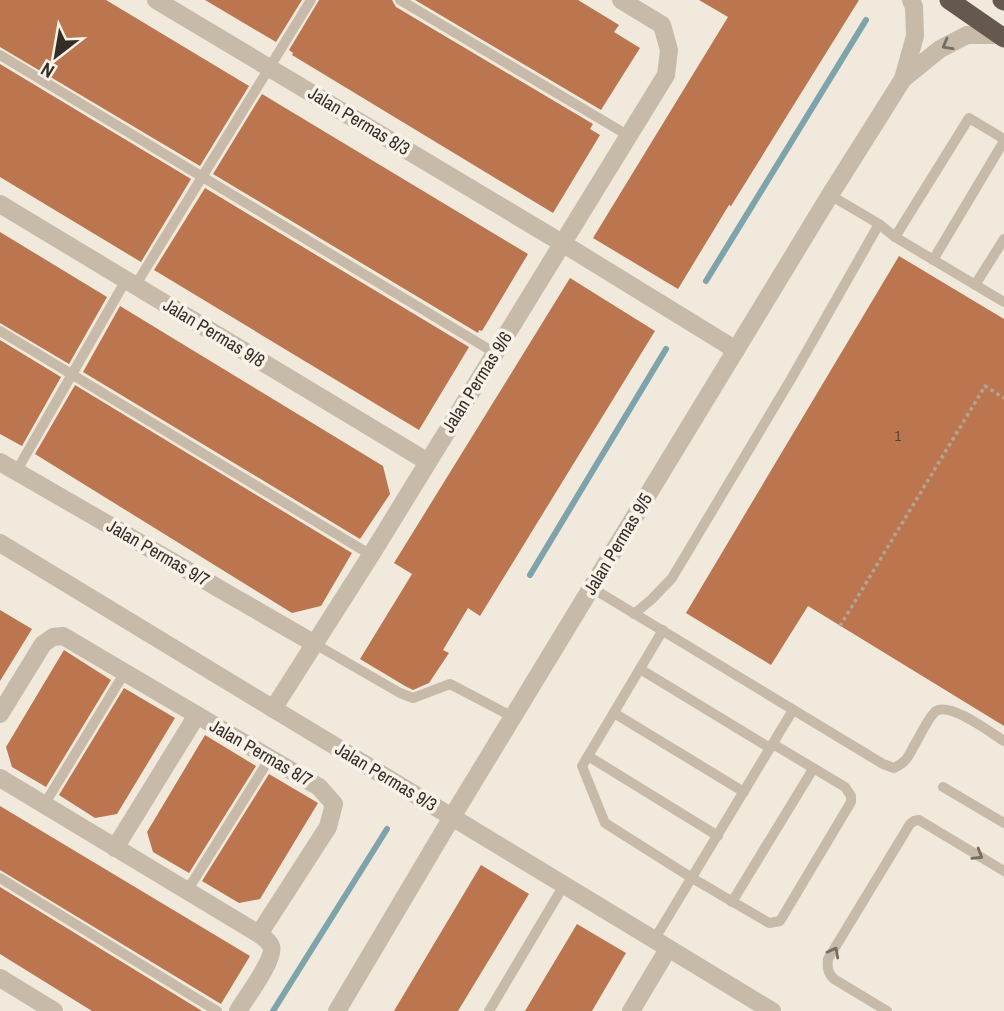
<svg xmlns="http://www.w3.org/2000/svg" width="1004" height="1011" viewBox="0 0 1004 1011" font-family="'Archivo Narrow',sans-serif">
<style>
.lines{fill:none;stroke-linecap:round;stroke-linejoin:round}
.stream{stroke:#7ea3aa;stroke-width:6}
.building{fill:#bb764f}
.path{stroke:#b2a494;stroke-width:3.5;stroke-dasharray:3.5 3.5;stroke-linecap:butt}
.service{stroke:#c7baa9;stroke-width:10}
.minor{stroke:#c7baa9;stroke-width:18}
.tertiary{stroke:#c7baa9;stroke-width:18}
.trunk{stroke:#65584e;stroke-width:19}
.oneway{stroke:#776d62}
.labels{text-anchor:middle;stroke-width:7;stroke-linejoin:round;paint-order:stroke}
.number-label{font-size:14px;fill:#564032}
.street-label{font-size:18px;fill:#352e28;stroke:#f8f2e8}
</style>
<rect width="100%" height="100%" fill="#f0e9dc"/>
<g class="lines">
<g class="stream">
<polyline points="706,281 866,20"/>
<polyline points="530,575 666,349"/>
<polyline points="273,1011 387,829"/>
</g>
</g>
<g class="building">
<polygon points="0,0 106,0 249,86 200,166 0,47"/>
<polygon points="205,0 302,0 276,42"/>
<polygon points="319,0 392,0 396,7 593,124 590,129 600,135 553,213 292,55 293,53 289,50"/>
<polygon points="415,0 578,0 619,25 614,32 640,48 601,110"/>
<polygon points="699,0 859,0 731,206 729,205 678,289 593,238 728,17"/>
<polygon points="0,64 191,179 141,262 0,177"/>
<polygon points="262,94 528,254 482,331 479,330 478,333 213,174"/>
<polygon points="205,188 469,347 419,430 154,270"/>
<polygon points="0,232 107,297 69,364 0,323"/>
<polygon points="899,256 1004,319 1004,726 808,606 771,665 686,613"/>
<polygon points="570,278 655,331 480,616 468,608 443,650 449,653 429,683 413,690 405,686 360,659 412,574 394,563"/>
<polygon points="120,306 383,466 390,494 360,539 83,372"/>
<polygon points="0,340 61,377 22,446 0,434"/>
<polygon points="75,385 352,553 321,606 292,613 35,454"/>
<polygon points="0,610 32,629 0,681"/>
<polygon points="64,650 111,680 46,787 12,767 6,747"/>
<polygon points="124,688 175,718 117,814 95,818 59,795"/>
<polygon points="205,735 256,766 189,873 153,852 147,832"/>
<polygon points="269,774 318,803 260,899 239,903 202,881"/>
<polygon points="0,806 250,956 221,1004 0,870"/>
<polygon points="481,865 529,894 458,1011 394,1011"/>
<polygon points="0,887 202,1011 92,1011 0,954"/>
<polygon points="577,924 626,953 592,1011 525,1011"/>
</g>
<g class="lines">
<polyline class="path" points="840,626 985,386 1004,398"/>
<g class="service">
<polyline points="400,0 629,136"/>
<polyline points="0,55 495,353"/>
<polyline points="830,195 879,224 895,237 1004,302"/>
<polyline points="895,237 969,118 1004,139"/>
<polyline points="933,260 1004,141"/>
<polyline points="975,285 1004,239"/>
<polyline points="135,286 311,0"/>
<polyline points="0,331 371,555"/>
<polyline points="16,472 126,280"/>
<path d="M592,588l291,176 11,4c13,-6 15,-13 21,-24 5,-8 14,-28 21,-33 15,-9 55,22 68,30"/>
<polyline points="634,614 652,599 672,578 791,379 879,224"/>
<polyline points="663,630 582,766 605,823 692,878 769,923 780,921 783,916 851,802 851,796 845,787 773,744"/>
<polyline points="315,644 400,693 413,698 450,684 513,717"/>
<polyline points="640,669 770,748"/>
<polyline points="614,713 744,792"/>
<polyline points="588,756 718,836"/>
<polyline points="943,787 1004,823"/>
<polyline points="44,805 125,672"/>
<polyline points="0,878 217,1011"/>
<polyline points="187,891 270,758"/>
<polyline points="732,902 813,769"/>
<polyline points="654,940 793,710"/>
<polyline points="489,1011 564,885"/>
<path d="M887,1011l-53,-32c-6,-6 -7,-11 -6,-20l82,-135 4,-3 5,-1 85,51"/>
</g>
<g class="minor">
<polyline points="156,0 562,243 736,350"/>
<polyline points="0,204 428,462"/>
<polyline points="0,462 315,644"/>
<polyline points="273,709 371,555 666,75 669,50 662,25 621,0"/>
<polyline points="0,714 43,644 53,637 63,636 319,787 334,804 328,827 259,934"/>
<path d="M0,778l259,156c4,3 10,7 12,12 5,12 -26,53 -33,65"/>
<polyline points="115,848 197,715"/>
<polyline points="0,978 54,1011"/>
<polyline points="337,1011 452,817"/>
<polyline points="631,1011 668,949"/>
</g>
<g class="tertiary">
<polyline points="903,79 940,49 967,35 1000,35"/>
<polyline points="0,543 772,1011"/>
<polyline points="452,817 830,195 903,79 915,36 914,7 911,0"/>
</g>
<g class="trunk">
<polyline points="949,0 1004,38"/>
<polyline points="1002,0 1004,1"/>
</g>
</g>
<defs><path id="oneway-chevron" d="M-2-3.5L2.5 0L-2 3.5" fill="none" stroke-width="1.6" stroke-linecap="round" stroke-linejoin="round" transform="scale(1.75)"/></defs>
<g class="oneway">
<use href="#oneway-chevron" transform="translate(947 45) rotate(151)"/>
<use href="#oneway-chevron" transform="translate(978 855) rotate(31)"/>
<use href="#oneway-chevron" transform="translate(834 952) rotate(-62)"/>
</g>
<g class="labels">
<g class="number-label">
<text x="898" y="441">1</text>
</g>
<g class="street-label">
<text transform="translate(359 121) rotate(31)" y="6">Jalan Permas 8/3</text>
<text transform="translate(214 333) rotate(31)" y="6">Jalan Permas 9/8</text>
<text transform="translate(477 382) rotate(-58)" y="6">Jalan Permas 9/6</text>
<text transform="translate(618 544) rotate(-59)" y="6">Jalan Permas 9/5</text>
<text transform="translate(158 553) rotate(30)" y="6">Jalan Permas 9/7</text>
<text transform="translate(261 753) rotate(30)" y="6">Jalan Permas 8/7</text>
<text transform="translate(386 777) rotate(31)" y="6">Jalan Permas 9/3</text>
</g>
</g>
<g transform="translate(56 56) rotate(211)" stroke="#f8f2e8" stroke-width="5" paint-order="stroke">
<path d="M0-5L12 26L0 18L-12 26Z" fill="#352e28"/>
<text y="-10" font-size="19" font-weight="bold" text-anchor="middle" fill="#352e28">N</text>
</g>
</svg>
